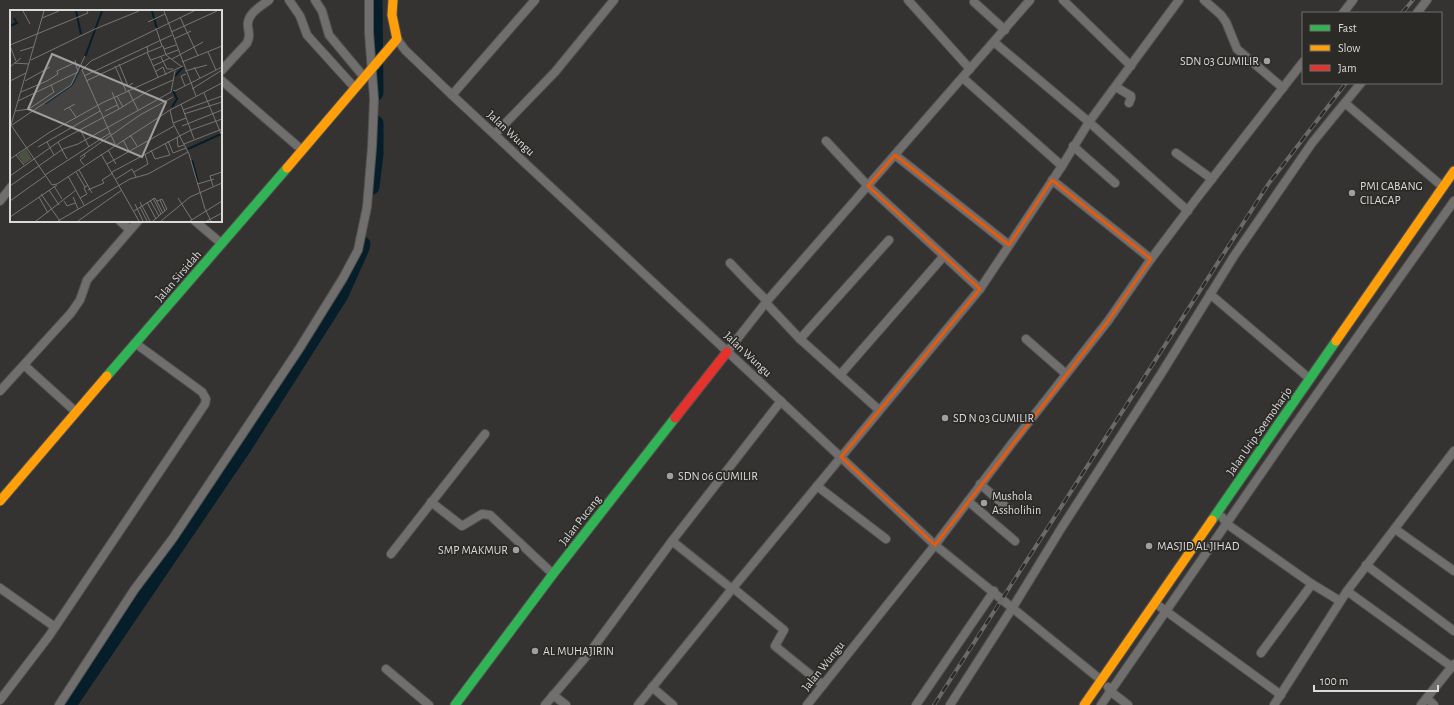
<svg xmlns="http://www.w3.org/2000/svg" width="1454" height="705" viewBox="0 0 1454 705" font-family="'Alegreya Sans',sans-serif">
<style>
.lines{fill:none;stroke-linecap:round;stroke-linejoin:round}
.river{stroke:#051e2a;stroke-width:15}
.street-casing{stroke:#525150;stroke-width:10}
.fast-casing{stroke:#525150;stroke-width:11}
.slow-casing{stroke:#525150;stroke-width:11}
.jam-casing{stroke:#525150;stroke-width:11}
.street{stroke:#706f6e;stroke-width:8}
.fast{stroke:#30b455;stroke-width:9}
.slow{stroke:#ff9f0a;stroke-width:9}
.jam{stroke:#e5322d;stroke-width:9}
.rail-casing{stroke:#6a6a69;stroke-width:4}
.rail{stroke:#2b2a27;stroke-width:2.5;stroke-dasharray:8;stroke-linecap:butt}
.marked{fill:none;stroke:#e8590c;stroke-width:3;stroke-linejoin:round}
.poi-dot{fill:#a1a09f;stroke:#2b2a27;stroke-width:1.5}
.labels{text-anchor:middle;stroke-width:3.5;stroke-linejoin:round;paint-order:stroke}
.poi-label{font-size:12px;fill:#dcdad9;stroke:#2b2a27;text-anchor:start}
.street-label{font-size:12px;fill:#dcdad9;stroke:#2b2a27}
.inset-river{fill:none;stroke:#051e2a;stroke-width:2}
.inset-road{fill:none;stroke:#777675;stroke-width:1}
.view{fill:#a1a09f;fill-opacity:0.15;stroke:#a1a09f;stroke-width:2}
.inset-edge{fill:none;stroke:#dcdad9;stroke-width:2}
</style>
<rect width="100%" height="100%" fill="#343332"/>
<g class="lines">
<g class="river">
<polyline points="375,0 376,93"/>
<polyline points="372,187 376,154 376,123"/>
<polyline points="69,705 245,446 341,295 362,248 363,244"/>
</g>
<defs>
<g id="street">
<polyline points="289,0 300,16 307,35 355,88"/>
<polyline points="315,0 322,11 329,35 364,77"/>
<polyline points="908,0 970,69"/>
<polyline points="1063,0 1131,66"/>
<polyline points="1204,0 1221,15 1226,22 1237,49 1283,88"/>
<polyline points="974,2 1005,30"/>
<polyline points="1343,13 1353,0"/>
<polyline points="1417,13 1427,0"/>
<polyline points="397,39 405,50 452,95 935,545 1101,680"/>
<polyline points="994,42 1089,122 1188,211"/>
<path d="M221,71l26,-28c3,-6 2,-10 1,-16 -2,-13 12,-20 21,-27"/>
<polyline points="963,78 1062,166"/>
<polyline points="221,80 302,150"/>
<polyline points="1116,87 1131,96 1131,98 1129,103"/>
<polyline points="452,95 535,0"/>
<polyline points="1345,103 1443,187"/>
<polyline points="495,134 555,72 614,0"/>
<polyline points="826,141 868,186 980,289 1062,166 1089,122 1179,0"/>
<polyline points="1073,146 1115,183"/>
<polyline points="1176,153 1212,179"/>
<polyline points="895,155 1009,245"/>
<polyline points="1052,180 1151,259"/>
<polyline points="0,201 11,187"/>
<polyline points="120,221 130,230"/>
<polyline points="195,221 222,244"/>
<polyline points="730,263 751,285 767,301"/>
<polyline points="1210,294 1310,379"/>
<polyline points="766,303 800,339 879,410"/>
<polyline points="800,339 889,240"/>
<polyline points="1026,339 1066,374"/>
<polyline points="727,352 767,301 1030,0"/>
<polyline points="24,365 76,412"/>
<polyline points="840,375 943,257"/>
<polyline points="0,391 71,313 80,300 87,280 138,221"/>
<polyline points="980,484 1010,510"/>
<polyline points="817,486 886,539"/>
<polyline points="968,501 1015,541"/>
<polyline points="431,502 462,526 482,514 490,515 553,574"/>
<polyline points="1222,517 1227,524 1312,584 1340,601"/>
<polyline points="1395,529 1454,571"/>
<polyline points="672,541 732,589"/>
<polyline points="391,554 485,434"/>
<polyline points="1366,565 1454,631"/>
<polyline points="0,588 55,627"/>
<polyline points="733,588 784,630 775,646 823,685"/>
<polyline points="1347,591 1452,667"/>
<polyline points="1159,606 1281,695"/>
<polyline points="1261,653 1312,584"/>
<polyline points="386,669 429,705"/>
<polyline points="652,687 673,705"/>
<polyline points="1108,687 1110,691 1128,705"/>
<polyline points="553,695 566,705"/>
<polyline points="1427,698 1434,705"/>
<polyline points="0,700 49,636 205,404 206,399 202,392 135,343"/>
<polyline points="59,705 134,590 173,538 299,349 343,278 358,250 367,207 372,147 374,99 369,33 369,0"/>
<polyline points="545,705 590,652 672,541 781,401"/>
<polyline points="638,705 732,589 980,289"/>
<polyline points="807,705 935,545 1013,442 1108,321 1151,259 1197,198 1303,62"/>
<polyline points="916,705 994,591"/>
<polyline points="950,705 1013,607 1062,527 1161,374 1234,256 1312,143 1361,83"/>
<polyline points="1101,705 1287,436 1454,201"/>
<polyline points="1274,705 1347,591 1454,451"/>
<polyline points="1421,705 1454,664"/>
</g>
<g id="fast">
<polyline points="107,376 287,168"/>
<polyline points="1212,520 1336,341"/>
<polyline points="455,705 553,574 675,418"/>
</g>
<g id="slow">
<polyline points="287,168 397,39 392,15 393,0"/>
<polyline points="1336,341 1454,171"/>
<polyline points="0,501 107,376"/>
<polyline points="1084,705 1212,520"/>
</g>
<polyline id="jam" points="675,418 727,352"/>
</defs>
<use href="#street" class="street-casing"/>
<use href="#fast" class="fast-casing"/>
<use href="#slow" class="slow-casing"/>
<use href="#jam" class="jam-casing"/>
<use href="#street" class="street"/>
<use href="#fast" class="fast"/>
<use href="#slow" class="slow"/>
<use href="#jam" class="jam"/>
<defs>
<g id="rail">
<polyline points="1402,13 1413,0"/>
<polyline points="934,705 1269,183 1346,83"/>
</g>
</defs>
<use href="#rail" class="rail-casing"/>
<use href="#rail" class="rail"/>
</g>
<path class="marked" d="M895,155l114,90 43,-65 99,79 -43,62 -173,224 -94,-88 139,-168 -112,-103z"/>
<g class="poi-dot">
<circle cx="1267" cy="61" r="4"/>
<circle cx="1352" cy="193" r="4"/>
<circle cx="945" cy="418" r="4"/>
<circle cx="670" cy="476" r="4"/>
<circle cx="984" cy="503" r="4"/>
<circle cx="1149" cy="546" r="4"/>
<circle cx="516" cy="550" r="4"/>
<circle cx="535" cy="651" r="4"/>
</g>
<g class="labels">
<g class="poi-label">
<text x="1259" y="65" text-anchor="end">SDN 03 GUMILIR</text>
<text x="1360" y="190">PMI CABANG<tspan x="1360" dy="14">CILACAP</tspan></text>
<text x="953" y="422">SD N 03 GUMILIR</text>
<text x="678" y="480">SDN 06 GUMILIR</text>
<text x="992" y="500">Mushola<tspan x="992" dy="14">Assholihin</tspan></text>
<text x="1157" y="550">MASJID AL JIHAD</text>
<text x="508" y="554" text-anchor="end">SMP MAKMUR</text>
<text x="543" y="655">AL MUHAJIRIN</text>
</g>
<g class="street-label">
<text transform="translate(511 133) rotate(43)" y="4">Jalan Wungu</text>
<text transform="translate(178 276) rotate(-49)" y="4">Jalan Sirsidah</text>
<text transform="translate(748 354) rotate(43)" y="4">Jalan Wungu</text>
<text transform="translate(1259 431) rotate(-55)" y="4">Jalan Urip Soemoharjo</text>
<text transform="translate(580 520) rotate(-52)" y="4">Jalan Pucang</text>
<text transform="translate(823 666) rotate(-51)" y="4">Jalan Wungu</text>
</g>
</g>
<g transform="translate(10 10)">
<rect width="212" height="212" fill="#343332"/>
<path d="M16,139l6,10 -8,5 -6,-9z" fill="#4a5341"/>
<path class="inset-river" d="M66,1l5,23M142,1l5,18M0,16l7,-3 -3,-5M75,47l17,-46M165,66l8,-9M35,94l27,-19 9,-18M162,97l5,-8 -4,-9M178,139l33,-15M182,150l6,22"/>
<path class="inset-road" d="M13,1l7,13M34,1l-33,114 41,60 5,-1 113,-74 52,-27M154,1l32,85M170,7l14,30 9,-5M32,8l17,-7M138,12l17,-8M146,18l6,18M161,22l46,-21M164,29l17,-8M0,35l78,-32 -1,-2M0,36l6,15M154,39l12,-4M10,41l13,-4M137,42l11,25M138,42l15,-6 3,9 16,12M198,42l8,18M151,47l6,12h6M162,49l22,-12 4,9M21,50l64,-31 44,-18M65,50l3,12M141,50l27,-10M172,52l40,-16M4,53l15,1M109,54l9,22 5,-3M105,56l11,25M143,56l17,-8M0,57l11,-9M184,57l6,11M72,60l9,-9 103,-50M72,60l33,74M175,61l22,-6M145,62l8,-5 3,8M74,66l88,-41M0,71l16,-8M15,71l25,-14M76,71l62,-29 -1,-6M175,76l-4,-10 5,-2M182,79l30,-19M118,80l10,20M163,80l2,1 47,-24M11,82l26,-11 11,-7 -1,-3 19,-9M102,82l7,17 29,-18 25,-11M194,83l18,43M107,86l6,11M8,91l60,-29M171,94l13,35M59,97l7,10M54,100l11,-6M160,100l3,13 16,31 16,55 6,12M173,100l39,-14M5,101l14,-2 25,-17 -3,-7M95,101l12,-6M174,104l38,-12M163,113l13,-5M2,115l59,-40 14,-29M172,116l40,-16M70,119l9,18M181,120l31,-11M120,125l7,11M167,127l1,10 6,-2M113,130l6,11M158,131l5,12 13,-5M37,132l7,13M48,132l9,17M174,134l38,-15M28,137l62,-36M98,140l8,14M141,140l4,9 15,-4 -5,-12M91,144l38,67M6,145l8,10M70,147l60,-42 33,-18M0,149l40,-27 52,-29 81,-37M97,154l67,-38M74,155l-4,-5 5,-4 -1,-2M69,160l13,23M66,162l9,15M102,162l79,-42M124,162l14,-8 -3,-10M35,165l65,-42M0,166l51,-36 58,-31M58,166l16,29M106,169l16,-10 4,8M92,170l11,-7M188,174l16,-5M0,176l53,-37 15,-5 93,-52 4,-21M44,176l8,13M203,176l-3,-10 12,-4M39,180l10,15M78,180l16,-7 -2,-3M31,184l19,27M29,187l9,16M63,187l5,12M70,188l7,-4 -3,-6 4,-3M143,188l8,16M168,188l14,22M140,190l9,16M150,190l5,11M0,191l35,-25M54,191l3,5 8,-3M130,192l10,19M137,192l9,17M125,194l8,17M130,197l7,14M124,201l21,-13 8,15M0,207l47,-32M26,211l40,-31M48,211l72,-42 18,-5 40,-22M68,211l44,-31M143,211l14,-12 -5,-10 -5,2M151,211l29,-24 32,-14M180,211l32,-20M197,211l15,-8"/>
<path class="view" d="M42,44l114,48 -24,55 -114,-48z"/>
<rect width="212" height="212" class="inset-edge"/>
</g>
<rect x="1302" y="12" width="140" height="72" fill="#2b2a27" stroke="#72706e"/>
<rect x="1310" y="25" width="20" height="6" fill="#30b455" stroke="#72706e"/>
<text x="1338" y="32" font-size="12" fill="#dcdad9">Fast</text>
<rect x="1310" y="45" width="20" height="6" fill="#ff9f0a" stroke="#72706e"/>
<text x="1338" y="52" font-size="12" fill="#dcdad9">Slow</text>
<rect x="1310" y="65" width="20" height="6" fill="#e5322d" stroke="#72706e"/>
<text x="1338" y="72" font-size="12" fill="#dcdad9">Jam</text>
<path d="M1314 685v6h124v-6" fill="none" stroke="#dcdad9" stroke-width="2"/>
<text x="1320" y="685" font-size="12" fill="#dcdad9" stroke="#2b2a27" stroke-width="3" paint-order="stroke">100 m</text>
</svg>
